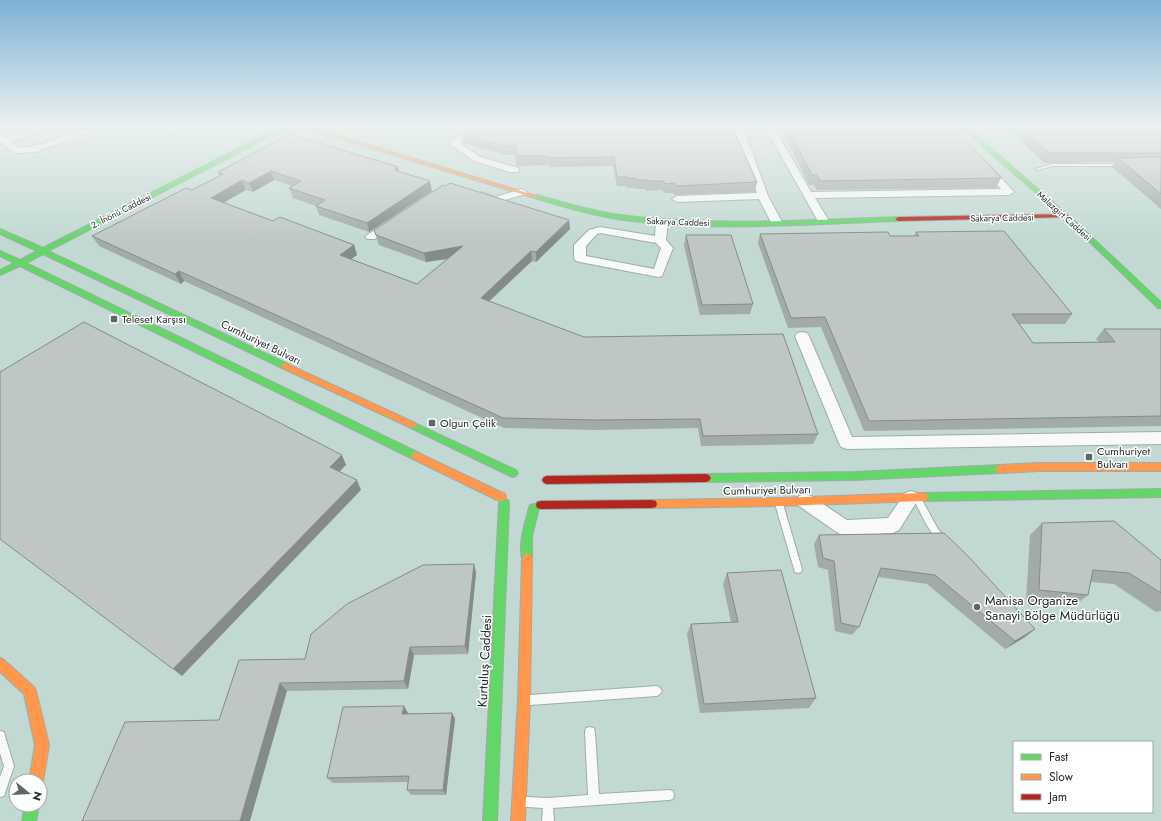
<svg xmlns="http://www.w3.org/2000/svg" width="1161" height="821" viewBox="0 0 1161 821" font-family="Jost,sans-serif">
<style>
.built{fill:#c1d9d2;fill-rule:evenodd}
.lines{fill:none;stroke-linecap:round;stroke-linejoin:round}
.lane-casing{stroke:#a0aba8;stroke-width:2}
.street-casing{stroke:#a0aba8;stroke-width:2}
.fast-casing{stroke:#a0aba8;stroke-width:2}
.slow-casing{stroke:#a0aba8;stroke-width:2}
.jam-casing{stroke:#a0aba8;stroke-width:2}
.lane{fill:#f8fafa;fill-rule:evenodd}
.street{fill:#f8fafa;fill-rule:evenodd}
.fast{fill:#63d668;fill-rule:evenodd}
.slow{fill:#ff974d;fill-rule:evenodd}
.jam{fill:#b3261e;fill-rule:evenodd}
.wall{fill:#a3aba8}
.shaded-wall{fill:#858b88}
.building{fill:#bec7c3;stroke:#858b88}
.poi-dot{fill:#5c6864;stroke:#fff;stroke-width:1.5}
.labels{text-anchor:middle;stroke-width:3;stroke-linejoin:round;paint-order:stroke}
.far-street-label{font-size:9px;fill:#1d2724;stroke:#fff}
.poi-label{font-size:11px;fill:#1d2724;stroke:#fff;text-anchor:start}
.street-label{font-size:11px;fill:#1d2724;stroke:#fff}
.near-poi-label{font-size:13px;fill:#1d2724;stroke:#fff;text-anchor:start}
.near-street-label{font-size:13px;fill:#1d2724;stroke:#fff}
</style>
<rect width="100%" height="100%" fill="#d2e0dc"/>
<path class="built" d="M120,127h36l14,5 41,-5h29l31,9 16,-9h874v694h-1161v-672l18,11zM1014,742h138v70h-138zM16,781h24v24h-24z"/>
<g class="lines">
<defs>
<g id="lane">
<polygon points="1053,164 1122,164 1124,165 1122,166 1053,166 1037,170 1035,169"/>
<path d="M918,497l3,1 17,31 9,11 -1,3c-12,3 -27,-34 -32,-43l1,-2z"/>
<polygon points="779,501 782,502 783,504 802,569 801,572 798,573 795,572 794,569 775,504 776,502"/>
<polygon points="657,686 660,688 662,691 660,694 657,696 530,705 527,703 525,700 527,697 530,695"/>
<polygon points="590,727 594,728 595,732 599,794 669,790 673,791 674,795 673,799 669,800 553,808 554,821 542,821 543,808 527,807 523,806 522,802 523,798 527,797 548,798 588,795 585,732 586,728"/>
<polygon points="0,731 4,732 5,736 14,766 4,796 0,797 0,777 4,766 0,753"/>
</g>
<g id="street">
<path d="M37,127h14l-39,15 7,6c30,-2 56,-21 85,-21l-68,25 -22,1 -14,-11v-8l6,4z"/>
<polygon points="471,127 481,127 460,143 480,157 518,168 519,170 518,172 510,172 474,161 451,145 449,143 451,141"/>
<polygon points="734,127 743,127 768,196 782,222 780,224 772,224 759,199 677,202 672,199 677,196 757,193"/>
<polygon points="765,127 774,127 811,192 1001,189 981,167 986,164 989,165 1014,192 1009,195 815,198 829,221 823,224 819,223"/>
<polygon points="522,189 527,192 526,194 494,203 477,197 476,195 481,192 495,197"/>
<path d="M662,219l6,3 -2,18 7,8 -11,28 -4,1 -78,-15 -4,-1 -2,-3v-13l15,-15 11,-3 55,9 1,-14zM600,233l56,10 5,5 -7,21 -68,-13v-10l11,-12z"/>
<polygon points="392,220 396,221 398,223 396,225 375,239 367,239 365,237 367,235"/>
<polygon points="802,332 807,333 809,336 852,437 1161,432 1161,444 847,449 841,447 839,443 795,336 797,333"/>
<polygon points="911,491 917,493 919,498 899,530 893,533 844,536 838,533 799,506 797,501 799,496 805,494 811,496 847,520 888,518 905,493"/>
</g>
<g id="fast">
<polygon points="280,127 288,127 48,251 288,364 289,366 288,368 282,368 43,254 26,263 419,453 421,456 419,459 413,459 20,266 0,275 0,270 14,263 0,256 0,251 20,260 37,251 0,234 0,229 43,248"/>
<polygon points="963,127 969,127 979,138 1068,215 1161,302 1161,308 1158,308 1064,217 975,140"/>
<path d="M537,195c25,7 50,15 76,19 95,13 190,6 285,3l3,2 -3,2c-95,3 -193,12 -287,-3 -26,-5 -51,-12 -76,-20v-2z"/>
<polygon points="412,422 516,470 518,473 516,476 513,477 510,476 409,427 407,425 409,423"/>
<polygon points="1000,465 1003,466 1005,469 1003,472 1000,473 854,480 706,482 703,481 701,478 703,475 706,474 854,472"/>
<polygon points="1161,489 1161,497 923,501 919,500 918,497 919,494 923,493"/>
<polygon points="504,499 508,500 509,503 497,821 483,821 499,503 500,500"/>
<path d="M534,504l4,1 1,3 -7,28v22l-1,3 -4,2 -4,-2c-6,-14 2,-38 6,-53l1,-3z"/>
<polygon points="25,805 39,805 36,821 22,821"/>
</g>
<g id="slow">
<polygon points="300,127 310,127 540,197 535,198"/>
<polygon points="285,363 415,423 417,425 415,427 409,427 282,368 281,366 282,364"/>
<polygon points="416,452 505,494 506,497 505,500 501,501 497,500 413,459 411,456 413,453"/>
<polygon points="1040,463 1161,463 1161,471 1040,471 1000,473 997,472 995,469 997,466 1000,465"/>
<polygon points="923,493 927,494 928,497 927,500 923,501 778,506 652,508 648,507 647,504 648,501 652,500 778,498"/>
<polygon points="527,553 531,555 532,558 530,700 525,821 511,821 518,700 522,558 523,555"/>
<polygon points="0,658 4,660 34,687 36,691 49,745 43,781 40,786 40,781 29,781 35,745 24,694 0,672"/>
</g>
<g id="jam">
<polygon points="1066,214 1069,216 1068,217 898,221 895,219 898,217"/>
<polygon points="706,474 709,475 711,478 709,481 706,482 547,484 544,483 542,480 544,477 547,476"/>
<polygon points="652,500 656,501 657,504 656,507 652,508 541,509 537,508 536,505 537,502 541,501"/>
</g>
</defs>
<use href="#lane" class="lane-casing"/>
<use href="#street" class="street-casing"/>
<use href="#fast" class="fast-casing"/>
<use href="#slow" class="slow-casing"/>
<use href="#jam" class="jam-casing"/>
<use href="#lane" class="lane"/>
<use href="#street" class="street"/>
<use href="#fast" class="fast"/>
<use href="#slow" class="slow"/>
<use href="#jam" class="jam"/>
</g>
<g class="wall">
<polygon points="471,127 757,182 755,192 675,195 674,193 665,193 662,190 646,191 646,189 636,189 636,188 627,188 626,186 617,186 613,166 550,167 550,165 516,166 516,155 505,155 463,143 462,134"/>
<polygon points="780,127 954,127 1001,178 996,188 817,190 814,185 809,185"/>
<polygon points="1007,127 1161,127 1161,209 1112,167 1115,162 1044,163"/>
<polygon points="290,134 399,172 432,191 369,232 319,215 316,206 293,198 289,188 292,186 274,180 253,192 246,190 224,202 273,221 354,245 357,255 351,259 417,284 448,259 426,262 379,245 374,230 569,220 570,229 536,262 532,261 489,301 818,434 813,444 701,446 698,428 596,430 504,428 184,281 181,284 99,246 92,236 192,190 219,176 218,172"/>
<polygon points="916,232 1072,314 1065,324 1019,324 1033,343 1099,342 1096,339 1104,329 1161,329 1161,426 864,431 821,327 788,328 758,243 760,234 890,236 914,236"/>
<polygon points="686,235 753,304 750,314 700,315 684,245"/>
<polygon points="1042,523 1161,560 1161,611 1156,612 1114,584 1091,582 1088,595 1074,606 1026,601 1030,535"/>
<polygon points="944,533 1035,629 1025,637 1005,649 927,584 878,577 859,627 852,635 835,631 828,570 818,567 814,544 819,535"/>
<polygon points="474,564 476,573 468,654 414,655 408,689 287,691 219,720 305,659"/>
<polygon points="727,573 816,698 809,708 700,713 687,634 691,624 731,622 723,584"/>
<polygon points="408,713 408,714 452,713 455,719 446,795 411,795 407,790 408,782 333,783 327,778"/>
</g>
<g class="shaded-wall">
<polygon points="398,167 400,177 394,170"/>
<polygon points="271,171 274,180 253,192 249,183"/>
<polygon points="242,180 246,190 216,207 211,198"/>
<polygon points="430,181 432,191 369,232 367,223"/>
<polygon points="569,220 570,229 536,262 536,252"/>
<polygon points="354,245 357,255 344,264 340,255"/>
<polygon points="463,246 464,256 426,262 424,253"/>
<polygon points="531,251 532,261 482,308 481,298"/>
<polygon points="179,271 184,281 181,284 175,274"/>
<polygon points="342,455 346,465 335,476 330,467"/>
<polygon points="357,480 361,490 182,676 173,669"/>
<polygon points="474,564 476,573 468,654 465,646"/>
<polygon points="1035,629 1025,637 1005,649 1015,641"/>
<polygon points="410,647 414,655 408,689 404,681"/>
<polygon points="280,683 287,691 250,821 240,821"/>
<polygon points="404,706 408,713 407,720 402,714"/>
<polygon points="452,713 455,719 446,795 443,790"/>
</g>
<g class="building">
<polygon points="471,127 732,127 757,182 676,186 675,183 666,184 663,181 647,181 647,180 637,180 636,178 627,178 627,177 617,177 614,157 549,158 549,156 516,156 516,145 504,146 462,134"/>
<polygon points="787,127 954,127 1001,178 820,181 817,175 812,175"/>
<polygon points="1021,127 1161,127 1161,153 1049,153"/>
<polygon points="290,134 398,167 394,170 430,181 367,223 316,206 325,200 289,188 301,181 271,171 249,183 242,180 211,198 273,221 280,217 354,245 340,255 417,284 463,246 424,253 376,235 374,230 443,185 446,186 450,183 569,220 536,252 531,251 481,298 584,337 783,334 818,434 703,436 700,419 596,420 503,418 179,271 175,274 92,236 186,188 192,190 223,174 218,172"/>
<polygon points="1161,157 1161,194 1118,158"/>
<polygon points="1004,231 1072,314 1012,314 1033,343 1115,342 1104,329 1161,329 1161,416 869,421 825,317 791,318 760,234 888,232 890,236 919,236 916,232"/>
<polygon points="686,235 731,235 753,304 702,305"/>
<polygon points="84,322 342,455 330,467 357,480 173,669 0,539 0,372"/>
<polygon points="1114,521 1161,560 1161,593 1129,573 1093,570 1088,595 1039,590 1042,523"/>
<polygon points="944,533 967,555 1035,629 1015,641 935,575 881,568 859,627 841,623 834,561 823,558 819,535"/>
<polygon points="474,564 465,646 410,647 404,681 280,683 240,821 82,821 125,722 219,720 239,660 305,659 311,634 347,604 423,565"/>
<polygon points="781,570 816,698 704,704 691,624 738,622 727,573"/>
<polygon points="404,706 402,714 452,713 443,790 407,790 409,776 327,778 343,707"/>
</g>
<linearGradient id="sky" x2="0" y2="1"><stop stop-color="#7db1d6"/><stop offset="0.52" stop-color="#ebf1ef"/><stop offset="1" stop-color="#ebf1ef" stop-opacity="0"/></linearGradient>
<rect width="1161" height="242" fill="url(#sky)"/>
<g class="poi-dot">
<rect x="110" y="315" width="8" height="8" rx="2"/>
<rect x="428" y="419" width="8" height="8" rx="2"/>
<rect x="1085" y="453" width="8" height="8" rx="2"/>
<circle cx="977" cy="607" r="4"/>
</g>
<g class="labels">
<g class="far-street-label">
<text transform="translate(121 211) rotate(-27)" y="3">2. İnönü Caddesi</text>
<text transform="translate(1064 216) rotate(42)" y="3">Malazgirt Caddesi</text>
<text transform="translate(1002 218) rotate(-1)" y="3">Sakarya Caddesi</text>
<text transform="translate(678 222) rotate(2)" y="3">Sakarya Caddesi</text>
</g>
<g class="poi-label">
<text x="122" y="323">Teleset Karşısı</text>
<text x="440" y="427">Olgun Çelik</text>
<text x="1097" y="455">Cumhuriyet<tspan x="1097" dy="13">Bulvarı</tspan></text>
</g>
<g class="street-label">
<text transform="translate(261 342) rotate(26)" y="4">Cumhuriyet Bulvarı</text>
<text transform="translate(767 490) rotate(-1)" y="4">Cumhuriyet Bulvarı</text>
</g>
<g class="near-poi-label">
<text x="985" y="605">Manisa Organize<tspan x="985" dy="15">Sanayi Bölge Müdürlüğü</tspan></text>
</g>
<g class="near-street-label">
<text transform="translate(484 661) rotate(-87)" y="5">Kurtuluş Caddesi</text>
</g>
</g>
<rect x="1013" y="741" width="140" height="72" fill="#ffffff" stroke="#a5a9a7"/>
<rect x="1021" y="754" width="20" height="6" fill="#63d668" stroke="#a5a9a7"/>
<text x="1049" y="761" font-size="12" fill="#1d2724">Fast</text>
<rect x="1021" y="774" width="20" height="6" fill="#ff974d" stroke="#a5a9a7"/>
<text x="1049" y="781" font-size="12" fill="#1d2724">Slow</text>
<rect x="1021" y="794" width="20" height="6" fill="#b3261e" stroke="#a5a9a7"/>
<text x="1049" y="801" font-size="12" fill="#1d2724">Jam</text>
<g transform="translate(28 793) rotate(108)"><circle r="19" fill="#ffffff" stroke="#a5a9a7"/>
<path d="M0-3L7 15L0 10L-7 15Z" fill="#5c6864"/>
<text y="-6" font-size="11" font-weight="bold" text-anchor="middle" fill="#1d2724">N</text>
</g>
</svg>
